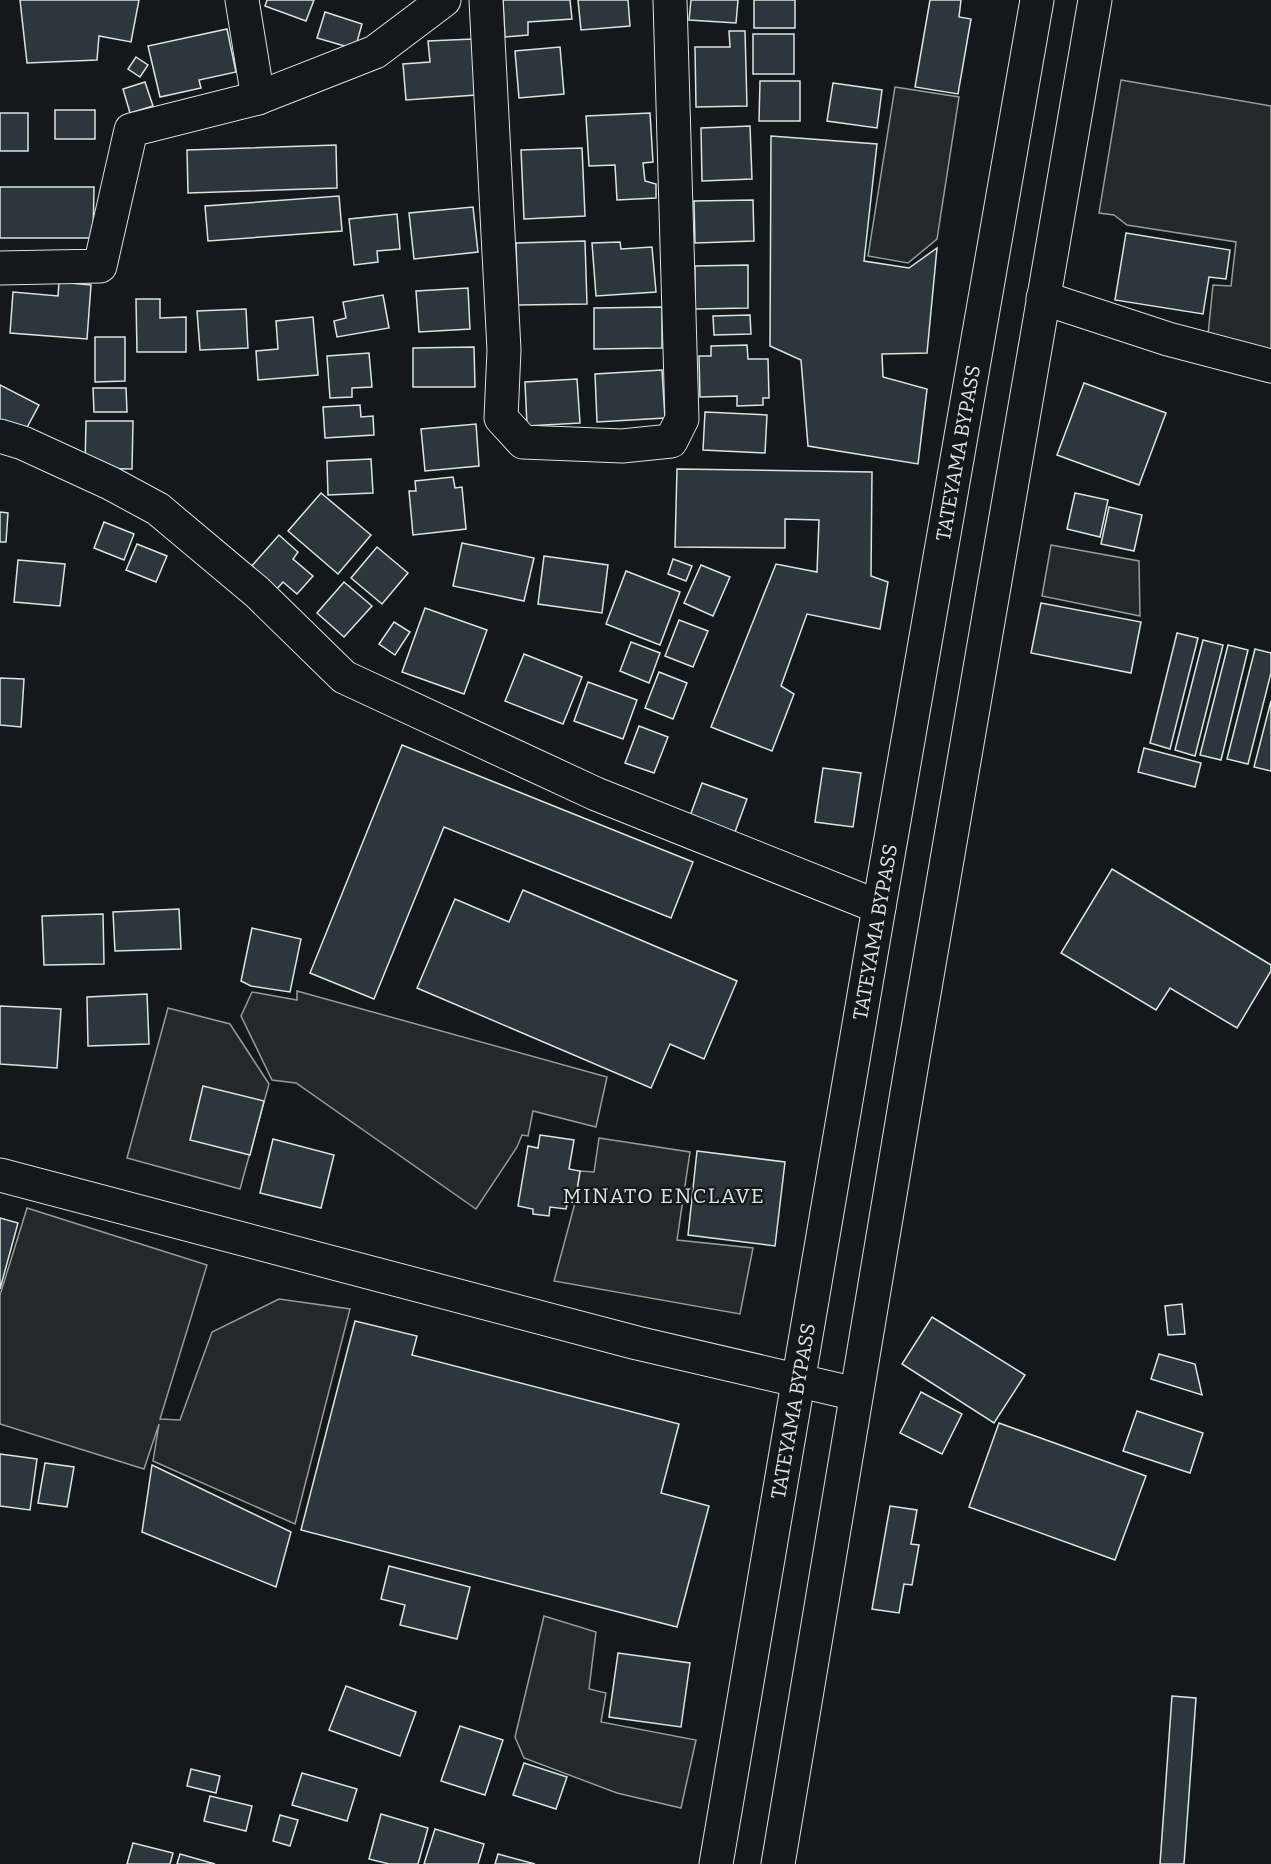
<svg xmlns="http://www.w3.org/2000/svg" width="1271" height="1864" viewBox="0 0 1271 1864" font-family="Bitter,serif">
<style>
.parking{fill:#24282b;stroke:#939e99;stroke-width:1.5}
.building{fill:#2c363c;stroke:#d8e6dc;stroke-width:1.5}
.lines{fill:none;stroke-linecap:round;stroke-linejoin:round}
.minor-casing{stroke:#d8e6dc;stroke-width:35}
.highway-casing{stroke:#d8e6dc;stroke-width:35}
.minor{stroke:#14181c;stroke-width:33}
.highway{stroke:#14181c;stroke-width:33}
.labels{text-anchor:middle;stroke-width:4.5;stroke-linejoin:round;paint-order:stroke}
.street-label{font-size:20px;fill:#d8e6dc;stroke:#14181c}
.neighbourhood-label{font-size:21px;letter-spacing:1.5px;fill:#d8e6dc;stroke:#14181c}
</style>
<rect width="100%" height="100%" fill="#14181c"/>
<g class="parking">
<polygon points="1121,80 1271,106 1271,353 1208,335 1213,285 1231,286 1236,242 1127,225 1114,215 1099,213"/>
<polygon points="895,87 959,97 937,239 908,263 868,256"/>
<polygon points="1051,545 1139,561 1140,616 1042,596"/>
<polygon points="297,991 607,1077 596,1127 533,1111 528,1136 522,1135 517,1147 476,1209 296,1083 272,1080 241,1016 252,992 297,1000"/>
<polygon points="168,1008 230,1024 269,1084 240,1189 127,1158"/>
<polygon points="599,1138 690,1152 677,1240 753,1248 740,1314 554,1281 575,1203 580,1171 594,1172"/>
<polygon points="27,1208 207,1265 160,1419 180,1420 212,1332 279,1299 350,1309 295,1524 153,1461 159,1424 144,1469 0,1424 0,1295"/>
<polygon points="544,1616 596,1632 589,1689 606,1693 601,1722 696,1740 681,1808 617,1793 524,1758 515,1737"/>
</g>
<g class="building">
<polygon points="20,0 139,0 131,42 99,36 97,60 27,63"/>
<polygon points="267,0 314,0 306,21 265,6"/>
<polygon points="503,0 570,0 572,19 528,22 528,35 505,37"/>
<polygon points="578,0 628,0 630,26 581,30"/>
<polygon points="691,0 738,0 736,23 689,20"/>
<rect x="754" y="0" width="41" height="28"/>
<polygon points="930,0 961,0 959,17 971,19 958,94 915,87"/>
<polygon points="325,12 362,24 355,49 317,38"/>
<polygon points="227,29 236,72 199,80 201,88 160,97 148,46"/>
<polygon points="729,31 745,31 747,106 696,107 695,47 730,47"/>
<rect x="753" y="34" width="41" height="40"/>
<polygon points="473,39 476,95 406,100 403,64 430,62 428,41"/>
<polygon points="560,47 564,94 519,98 515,51"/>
<polygon points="136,57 148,65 140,77 128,69"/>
<polygon points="760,81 800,81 800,121 759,121"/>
<polygon points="145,82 153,106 130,113 123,89"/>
<polygon points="833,83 882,90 877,128 827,121"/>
<rect x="55" y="110" width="40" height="29"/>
<rect x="0" y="113" width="28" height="38"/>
<polygon points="650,113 653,162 643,163 645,181 656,184 656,198 617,200 615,165 589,166 586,116"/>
<polygon points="750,126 752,179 702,181 701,128"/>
<polygon points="771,136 877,144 864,261 909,268 937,248 927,353 882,354 883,377 927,389 918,464 808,446 801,360 770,346"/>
<polygon points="336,145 337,188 188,193 187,150"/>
<polygon points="582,148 585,216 524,219 521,150"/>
<polygon points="0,187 94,187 93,238 0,238"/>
<polygon points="339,196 342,231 208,241 205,206"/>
<polygon points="753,200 754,241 695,243 694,201"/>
<polygon points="473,207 478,252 414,259 409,213"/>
<polygon points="397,214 400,249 377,251 378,262 354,265 349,219"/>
<polygon points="1126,233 1230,250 1226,279 1209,277 1203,314 1115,300"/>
<polygon points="585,241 587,304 518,305 516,243"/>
<polygon points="620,242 621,249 652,247 656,292 596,296 592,243"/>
<polygon points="748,265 748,308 695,309 695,266"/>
<polygon points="59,282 91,285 87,339 10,333 13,292 58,296"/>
<polygon points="468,288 470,329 419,332 416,291"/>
<polygon points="383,295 389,328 337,337 334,321 346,318 343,302"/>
<polygon points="136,299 160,299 160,318 186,317 186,352 137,352"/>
<polygon points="662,307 662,348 594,349 594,308"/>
<polygon points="246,309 248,348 200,350 197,311"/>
<polygon points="750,315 751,334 714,335 713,316"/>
<polygon points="313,317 318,375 258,380 256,351 278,349 276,321"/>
<polygon points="95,337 125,337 125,381 95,382"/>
<polygon points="747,345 748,359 768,359 769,398 763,398 763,405 737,406 737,396 700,397 699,356 711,356 711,346"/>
<polygon points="474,347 475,387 413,387 413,348"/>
<polygon points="369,353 372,387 352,388 352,397 330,398 327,356"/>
<polygon points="662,370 665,418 597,422 595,374"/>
<polygon points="577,379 580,423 527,426 525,382"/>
<polygon points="1084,383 1166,413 1139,485 1057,455"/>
<polygon points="0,385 39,405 24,433 0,421"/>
<polygon points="93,388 126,388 127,412 94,412"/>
<polygon points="360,405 361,417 373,416 374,435 325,438 323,407"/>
<polygon points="705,412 767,415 765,453 703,450"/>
<polygon points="86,421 133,421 132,469 85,468"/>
<polygon points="476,424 479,466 425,471 421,429"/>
<polygon points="371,459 373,493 328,495 327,461"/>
<polygon points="677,469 872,472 871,576 888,582 880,629 807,614 781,686 794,694 772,751 711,727 776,564 817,572 819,520 785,519 785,548 675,547"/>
<polygon points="453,477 455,488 462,487 466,529 413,535 409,491 416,491 415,481"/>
<polygon points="321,493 371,535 338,574 288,531"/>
<polygon points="1075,493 1108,500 1100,537 1067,529"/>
<polygon points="1109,507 1142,515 1134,551 1101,544"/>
<polygon points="0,512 8,513 6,542 0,542"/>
<polygon points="104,522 134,534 124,560 94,548"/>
<polygon points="279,535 298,552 293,559 313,576 297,594 283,582 275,591 250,568"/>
<polygon points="462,543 534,558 524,601 453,586"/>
<polygon points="137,544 167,556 156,582 126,570"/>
<polygon points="377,547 408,573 382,604 351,578"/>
<polygon points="544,556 608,565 602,613 538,604"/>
<polygon points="673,559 692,566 686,581 668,574"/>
<polygon points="18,560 65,564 60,606 14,602"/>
<polygon points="701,565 730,577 713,616 684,603"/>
<polygon points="626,571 680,592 660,645 606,624"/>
<polygon points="344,582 372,606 344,637 317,613"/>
<polygon points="1041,603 1141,622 1131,673 1031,653"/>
<polygon points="425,608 487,630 464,694 402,672"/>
<polygon points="679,620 708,631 693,667 665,656"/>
<polygon points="394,622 410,632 395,655 379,644"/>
<polygon points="1177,633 1198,638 1170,749 1150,743"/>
<polygon points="1203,640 1223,645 1195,756 1175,750"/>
<polygon points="631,642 660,653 649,683 620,671"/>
<polygon points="1228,645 1248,650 1221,760 1200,755"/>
<polygon points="1255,649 1271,653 1271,673 1248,764 1227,759"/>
<polygon points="524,654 582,677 563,724 505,701"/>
<polygon points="659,672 687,683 673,719 645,708"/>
<polygon points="0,678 24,679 21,727 0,725"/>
<polygon points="588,682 637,700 623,739 574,721"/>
<polygon points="1271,701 1271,771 1254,767"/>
<polygon points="639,726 668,737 654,773 625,763"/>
<polygon points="402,745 693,862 671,918 444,827 374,999 310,973"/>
<polygon points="1144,748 1201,763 1195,787 1138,772"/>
<polygon points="823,768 861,773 853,827 815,822"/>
<polygon points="702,783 747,799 735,832 690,816"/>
<polygon points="1112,869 1271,965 1271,971 1237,1028 1170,988 1156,1010 1061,953"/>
<polygon points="523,890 737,981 704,1059 670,1044 651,1088 417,988 455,899 509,922"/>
<polygon points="179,909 181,949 115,951 113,912"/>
<polygon points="103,914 104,964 44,965 42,916"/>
<polygon points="252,928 301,939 290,992 251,986 241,981"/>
<polygon points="147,994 149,1044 88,1046 87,997"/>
<polygon points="0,1006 61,1009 57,1068 0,1064"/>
<polygon points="203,1086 264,1101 250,1155 190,1140"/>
<polygon points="540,1135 574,1140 569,1169 580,1171 575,1203 568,1201 566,1209 550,1207 549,1216 533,1214 533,1209 518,1206 528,1146 538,1148"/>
<polygon points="273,1139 334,1155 321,1208 260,1193"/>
<polygon points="697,1151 785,1162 775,1246 688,1235"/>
<polygon points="0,1218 18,1223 0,1289"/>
<polygon points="1182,1304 1185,1334 1168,1335 1165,1306"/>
<polygon points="932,1317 1025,1375 994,1423 902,1364"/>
<polygon points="355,1321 417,1336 412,1355 679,1424 661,1493 709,1506 677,1627 301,1530"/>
<polygon points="1159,1354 1195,1364 1202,1395 1151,1379"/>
<polygon points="921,1392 962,1414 942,1454 900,1433"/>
<polygon points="1137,1411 1203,1433 1190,1473 1123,1451"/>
<polygon points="999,1423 1146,1476 1115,1560 969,1507"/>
<polygon points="0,1454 37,1459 30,1510 0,1506"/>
<polygon points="45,1463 74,1467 67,1507 38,1503"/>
<polygon points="152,1465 291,1532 276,1587 142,1532"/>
<polygon points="890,1506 917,1510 911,1544 919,1545 912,1585 904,1584 899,1613 872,1609"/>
<polygon points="389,1566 470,1587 457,1639 400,1625 405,1605 381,1599"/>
<polygon points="618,1653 690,1663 681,1727 609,1717"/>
<polygon points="346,1686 416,1712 400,1756 329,1730"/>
<polygon points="1172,1696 1196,1698 1184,1864 1160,1864"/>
<polygon points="460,1726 503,1740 485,1795 441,1781"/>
<polygon points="524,1763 567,1777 556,1809 513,1795"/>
<polygon points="191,1769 220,1776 216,1793 187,1786"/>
<polygon points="302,1773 357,1789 347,1821 292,1805"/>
<polygon points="210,1796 252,1806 246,1831 204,1821"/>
<polygon points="381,1814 428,1828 418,1864 389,1864 369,1859"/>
<polygon points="280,1815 298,1820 290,1846 273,1841"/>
<polygon points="435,1829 484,1844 478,1864 424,1864"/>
<polygon points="133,1843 173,1853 170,1864 127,1864"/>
<polygon points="180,1854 215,1864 177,1864"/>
<polygon points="498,1854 535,1864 495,1864"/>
</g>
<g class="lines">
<defs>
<g id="minor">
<polyline points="242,0 258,98"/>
<polyline points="486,0 504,350 501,418 523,442 622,446 671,441 682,419 670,0"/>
<polyline points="0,268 100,266 131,130 258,98 375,52 444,0"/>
<polyline points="1043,298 1168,339 1271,366"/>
<polyline points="0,436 23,443 110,483 158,509 257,592 344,677 596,794 879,907"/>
<polyline points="0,1175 637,1343 856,1394"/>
</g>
<g id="highway">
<polyline points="716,1864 879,907 1037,0"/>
<polyline points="778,1864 911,1069 1095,0"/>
</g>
</defs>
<use href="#minor" class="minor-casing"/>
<use href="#highway" class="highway-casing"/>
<use href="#minor" class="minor"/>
<use href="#highway" class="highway"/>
</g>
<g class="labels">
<g class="street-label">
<text transform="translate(958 453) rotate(-80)" y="7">TATEYAMA BYPASS</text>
<text transform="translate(875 932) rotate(-80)" y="7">TATEYAMA BYPASS</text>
<text transform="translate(793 1411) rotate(-80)" y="7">TATEYAMA BYPASS</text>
</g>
<g class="neighbourhood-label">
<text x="664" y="1203">MINATO ENCLAVE</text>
</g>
</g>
</svg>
